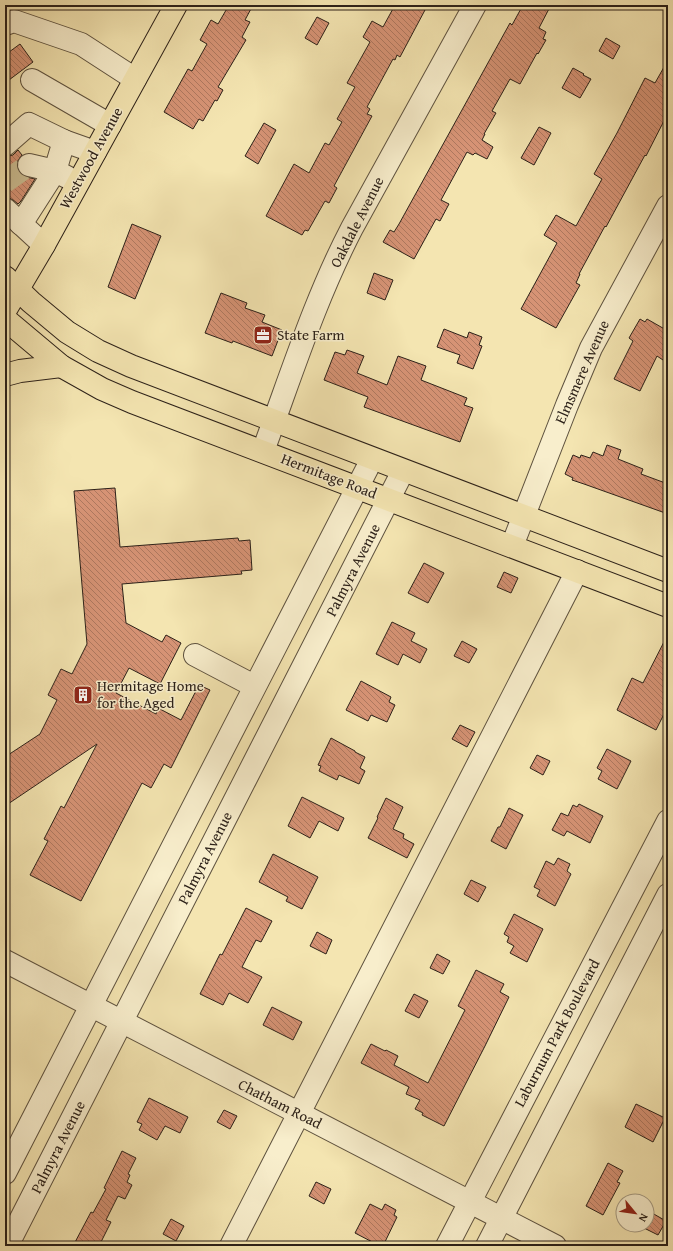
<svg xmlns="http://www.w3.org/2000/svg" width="673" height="1251" viewBox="0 0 673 1251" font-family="'Gentium Book Plus',serif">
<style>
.building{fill:url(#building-back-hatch);stroke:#2c2119}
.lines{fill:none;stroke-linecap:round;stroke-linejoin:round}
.minor-tunnel{stroke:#ccbe93;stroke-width:22;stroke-dasharray:22 11;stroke-linecap:butt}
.minor-casing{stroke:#5e523f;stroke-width:24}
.major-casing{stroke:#2c2119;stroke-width:24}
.minor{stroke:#f8eecc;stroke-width:22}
.major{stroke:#f4e5b1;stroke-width:22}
.labels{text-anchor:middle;stroke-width:3;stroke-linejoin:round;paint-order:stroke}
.street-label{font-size:15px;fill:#2c2119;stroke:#f8eecc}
.poi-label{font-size:15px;fill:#2c2119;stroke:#f8eecc;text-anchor:start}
</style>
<defs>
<pattern id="building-back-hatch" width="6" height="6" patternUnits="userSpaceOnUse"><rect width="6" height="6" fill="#d69375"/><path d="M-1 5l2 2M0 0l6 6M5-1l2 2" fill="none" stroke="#ae785f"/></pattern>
</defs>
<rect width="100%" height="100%" fill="#f4e5b1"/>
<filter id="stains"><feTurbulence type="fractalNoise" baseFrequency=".005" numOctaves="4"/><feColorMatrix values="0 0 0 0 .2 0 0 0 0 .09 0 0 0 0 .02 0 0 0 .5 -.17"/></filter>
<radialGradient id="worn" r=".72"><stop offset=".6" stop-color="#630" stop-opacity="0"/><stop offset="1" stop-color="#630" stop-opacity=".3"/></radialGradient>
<g class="building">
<polygon points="229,5 253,5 245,20 250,22 242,37 246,40 218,87 223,90 217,101 215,100 203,121 199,119 193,129 164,112 188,69 192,71 207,44 200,40 211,20 218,24"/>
<polygon points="395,5 417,5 425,10 400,57 397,55 395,60 393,59 367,107 370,109 367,114 372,116 334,186 337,188 329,203 325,201 308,231 305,230 302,235 266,216 294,164 309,173 325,143 329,145 342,122 337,119 355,87 347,83 370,42 363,37 372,21 383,27"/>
<polygon points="523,5 551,5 539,28 546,32 543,39 546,40 538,54 537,53 520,84 510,79 492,111 496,113 484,134 485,134 482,140 493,147 487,159 475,153 473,155 467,152 441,200 449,204 440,221 436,219 414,259 383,242 390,230 394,232 399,224 510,23 512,25"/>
<polygon points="317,17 329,23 317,45 305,38"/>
<polygon points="606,38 620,46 613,59 599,51"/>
<polygon points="20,44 33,62 5,83 5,55"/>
<polygon points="668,60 668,113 646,156 645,155 606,227 605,226 579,274 580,274 576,283 580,285 556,328 521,309 557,243 544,235 556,215 576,226 602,179 594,174 617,133 645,78 655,83"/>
<polygon points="573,68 584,74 583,75 591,79 580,98 562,88"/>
<polygon points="264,123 276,130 258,164 245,156"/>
<polygon points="539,127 551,133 534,165 521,158"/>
<polygon points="18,150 22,155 17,162 17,169 21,174 26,177 35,179 21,201 18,204 13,200 5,196 5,157 13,155"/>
<polygon points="132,224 161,236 135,299 108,287"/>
<polygon points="374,273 393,280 385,300 367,293"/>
<polygon points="221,293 247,303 245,308 265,315 262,322 282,330 272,356 233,341 232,343 205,333"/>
<polygon points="640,319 645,322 647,319 668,331 668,351 663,360 657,356 640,391 614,379 633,341 629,338"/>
<polygon points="444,329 467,338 469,332 482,337 479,345 482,346 473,369 457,363 460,355 437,347"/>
<polygon points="347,350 364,356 357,373 387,385 398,356 426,366 421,380 467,398 464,405 473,408 460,442 364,407 368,397 324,380 335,352 345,355"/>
<polygon points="607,445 621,450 618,459 643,469 641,474 668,484 668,514 584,484 572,480 573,478 565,474 573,455 580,458 581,455 590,458 593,452 603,456"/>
<polygon points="115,488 120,547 238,538 239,541 250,540 252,570 241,571 242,574 122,584 126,623 162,642 166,635 181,643 160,684 129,668 116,693 156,714 158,708 181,720 199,685 210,690 171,768 164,764 151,788 142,783 81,901 30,875 48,841 44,839 61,806 64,808 97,744 5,806 5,757 40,734 57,700 48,695 61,669 72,674 87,644 74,491"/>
<polygon points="424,563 444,573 428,603 408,593"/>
<polygon points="504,572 518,578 511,593 497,587"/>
<polygon points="392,622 415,633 411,641 427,649 420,663 403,654 398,665 376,654"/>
<polygon points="668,634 668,706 656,730 617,710 632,678 643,683"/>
<polygon points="462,641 477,649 469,663 454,656"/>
<polygon points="361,681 391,697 389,702 395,705 387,722 371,715 368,721 346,710"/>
<polygon points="460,725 475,732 467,747 452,739"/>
<polygon points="331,738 355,751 355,752 365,757 360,768 365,771 359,784 339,775 337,780 319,771 321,766 318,765"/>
<polygon points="607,749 631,761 617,789 598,779 602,771 597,768"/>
<polygon points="537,755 550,761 543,775 530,768"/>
<polygon points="302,797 344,818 338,831 319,821 310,838 288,826"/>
<polygon points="386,798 403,807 393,829 404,834 403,838 414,844 407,858 368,838 378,818 377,817"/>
<polygon points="579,804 603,816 590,843 567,831 564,836 552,830 561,813 568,816 573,805 577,807"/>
<polygon points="509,808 523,815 506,849 491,841 498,827 500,827"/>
<polygon points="273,854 318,877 302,909 286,901 288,897 259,882"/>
<polygon points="558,858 570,864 567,871 571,874 555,906 537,896 540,890 534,887 546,861 554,865"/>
<polygon points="471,880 486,887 478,902 464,894"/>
<polygon points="246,908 272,921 261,942 256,940 242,967 262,977 248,1003 229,993 223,1005 200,994 220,954 222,955"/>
<polygon points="514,914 543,929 527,962 510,953 514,946 507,942 509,937 504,934"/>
<polygon points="317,932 332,940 326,954 310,946"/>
<polygon points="437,954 450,961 443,974 430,968"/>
<polygon points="476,970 504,984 500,992 509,997 485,1046 444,1126 422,1115 423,1113 415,1109 420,1100 406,1094 409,1087 361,1063 371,1044 385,1051 386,1050 398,1056 394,1065 428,1083 465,1010 458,1006"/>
<polygon points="414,994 428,1001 419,1018 405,1011"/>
<polygon points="272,1007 302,1022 293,1040 263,1025"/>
<polygon points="149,1098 188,1117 180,1133 165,1126 157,1140 139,1130 142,1124 137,1122"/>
<polygon points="636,1104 665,1118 653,1142 625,1127"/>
<polygon points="224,1110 237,1116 230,1129 217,1122"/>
<polygon points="122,1151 136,1158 128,1174 130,1175 127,1182 132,1185 125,1199 118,1196 106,1220 111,1222 99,1246 73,1246 91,1212 93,1213 106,1189 104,1188"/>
<polygon points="608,1163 623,1171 617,1182 620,1183 603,1215 586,1206"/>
<polygon points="316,1182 331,1189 324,1204 309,1196"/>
<polygon points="370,1204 382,1210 385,1204 396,1210 394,1215 397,1217 383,1246 380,1246 355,1233"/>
<polygon points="652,1213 666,1221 658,1235 644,1228 647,1225"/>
<polygon points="171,1219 184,1226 176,1241 163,1234"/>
</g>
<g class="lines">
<polyline class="minor-tunnel" points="5,182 29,165"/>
<defs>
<g id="minor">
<polyline points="5,24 14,21 81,44 135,79"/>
<polyline points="32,80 110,125"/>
<polyline points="5,145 29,124 64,141"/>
<polyline points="29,165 55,171 67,177"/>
<polyline points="5,209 44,245"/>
<polyline points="21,224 55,171 64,141 95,152"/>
<path d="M263,451c28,-75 52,-152 89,-223l123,-223"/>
<polyline points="512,546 567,405 591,348 668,206"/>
<polyline points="195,655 254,686"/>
<polyline points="5,961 555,1246"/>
<polyline points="5,1173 372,459"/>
<polyline points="7,1246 403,471"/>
<polyline points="231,1246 577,571"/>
<polyline points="447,1246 668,821"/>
<polyline points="487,1246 668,895"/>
</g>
<g id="major">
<polyline points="5,277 31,302 67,332 98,351 131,366 668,571"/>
<polyline points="5,311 44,245 176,5"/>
<polyline points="5,319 61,366 102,389 132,402 668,606"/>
<polyline points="5,375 20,371 61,366"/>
</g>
</defs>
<use href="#minor" class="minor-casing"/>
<use href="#major" class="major-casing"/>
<use href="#minor" class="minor"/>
<use href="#major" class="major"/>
</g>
<defs>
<symbol id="office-square" viewBox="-11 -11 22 22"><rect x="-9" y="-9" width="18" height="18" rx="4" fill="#8f2418" stroke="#f8eecc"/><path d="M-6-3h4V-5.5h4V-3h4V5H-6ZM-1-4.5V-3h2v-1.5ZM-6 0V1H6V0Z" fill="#fff"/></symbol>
<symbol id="building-square" viewBox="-11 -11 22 22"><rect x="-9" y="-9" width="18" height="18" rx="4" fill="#8f2418" stroke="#f8eecc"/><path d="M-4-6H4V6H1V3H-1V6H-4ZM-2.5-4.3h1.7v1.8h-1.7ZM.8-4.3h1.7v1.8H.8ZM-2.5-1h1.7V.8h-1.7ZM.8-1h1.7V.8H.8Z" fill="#fff"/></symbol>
</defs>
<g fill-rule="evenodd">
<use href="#office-square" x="252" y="324" width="22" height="22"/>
<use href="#building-square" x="72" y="684" width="22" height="22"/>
</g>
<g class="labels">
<g class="street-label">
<text transform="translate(91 158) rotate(-61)" y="5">Westwood Avenue</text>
<text transform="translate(357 222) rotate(-63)" y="5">Oakdale Avenue</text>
<text transform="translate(582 372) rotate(-66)" y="5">Elmsmere Avenue</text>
<text transform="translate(329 476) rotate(21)" y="5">Hermitage Road</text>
<text transform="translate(353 570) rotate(-63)" y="5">Palmyra Avenue</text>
<text transform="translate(205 858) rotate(-63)" y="5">Palmyra Avenue</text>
<text transform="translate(557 1033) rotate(-62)" y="5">Laburnum Park Boulevard</text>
<text transform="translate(280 1104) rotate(27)" y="5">Chatham Road</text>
<text transform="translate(58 1147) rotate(-63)" y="5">Palmyra Avenue</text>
</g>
<g class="poi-label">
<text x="277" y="340">State Farm</text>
<text x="97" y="691">Hermitage Home<tspan x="97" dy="17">for the Aged</tspan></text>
</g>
</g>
<rect width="673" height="1251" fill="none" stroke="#f4e5b1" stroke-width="20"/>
<rect x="6" y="6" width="661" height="1239" fill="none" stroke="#2c2119" stroke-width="2"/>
<rect x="10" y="10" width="653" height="1231" fill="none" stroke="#2c2119"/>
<g transform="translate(635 1213) rotate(119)"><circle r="19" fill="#f8eecc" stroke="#a69c84"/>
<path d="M0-3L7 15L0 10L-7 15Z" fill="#8f2418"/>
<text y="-6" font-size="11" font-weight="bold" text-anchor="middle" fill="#2c2119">N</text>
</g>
<rect width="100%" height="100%" filter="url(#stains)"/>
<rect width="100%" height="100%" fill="url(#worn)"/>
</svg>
